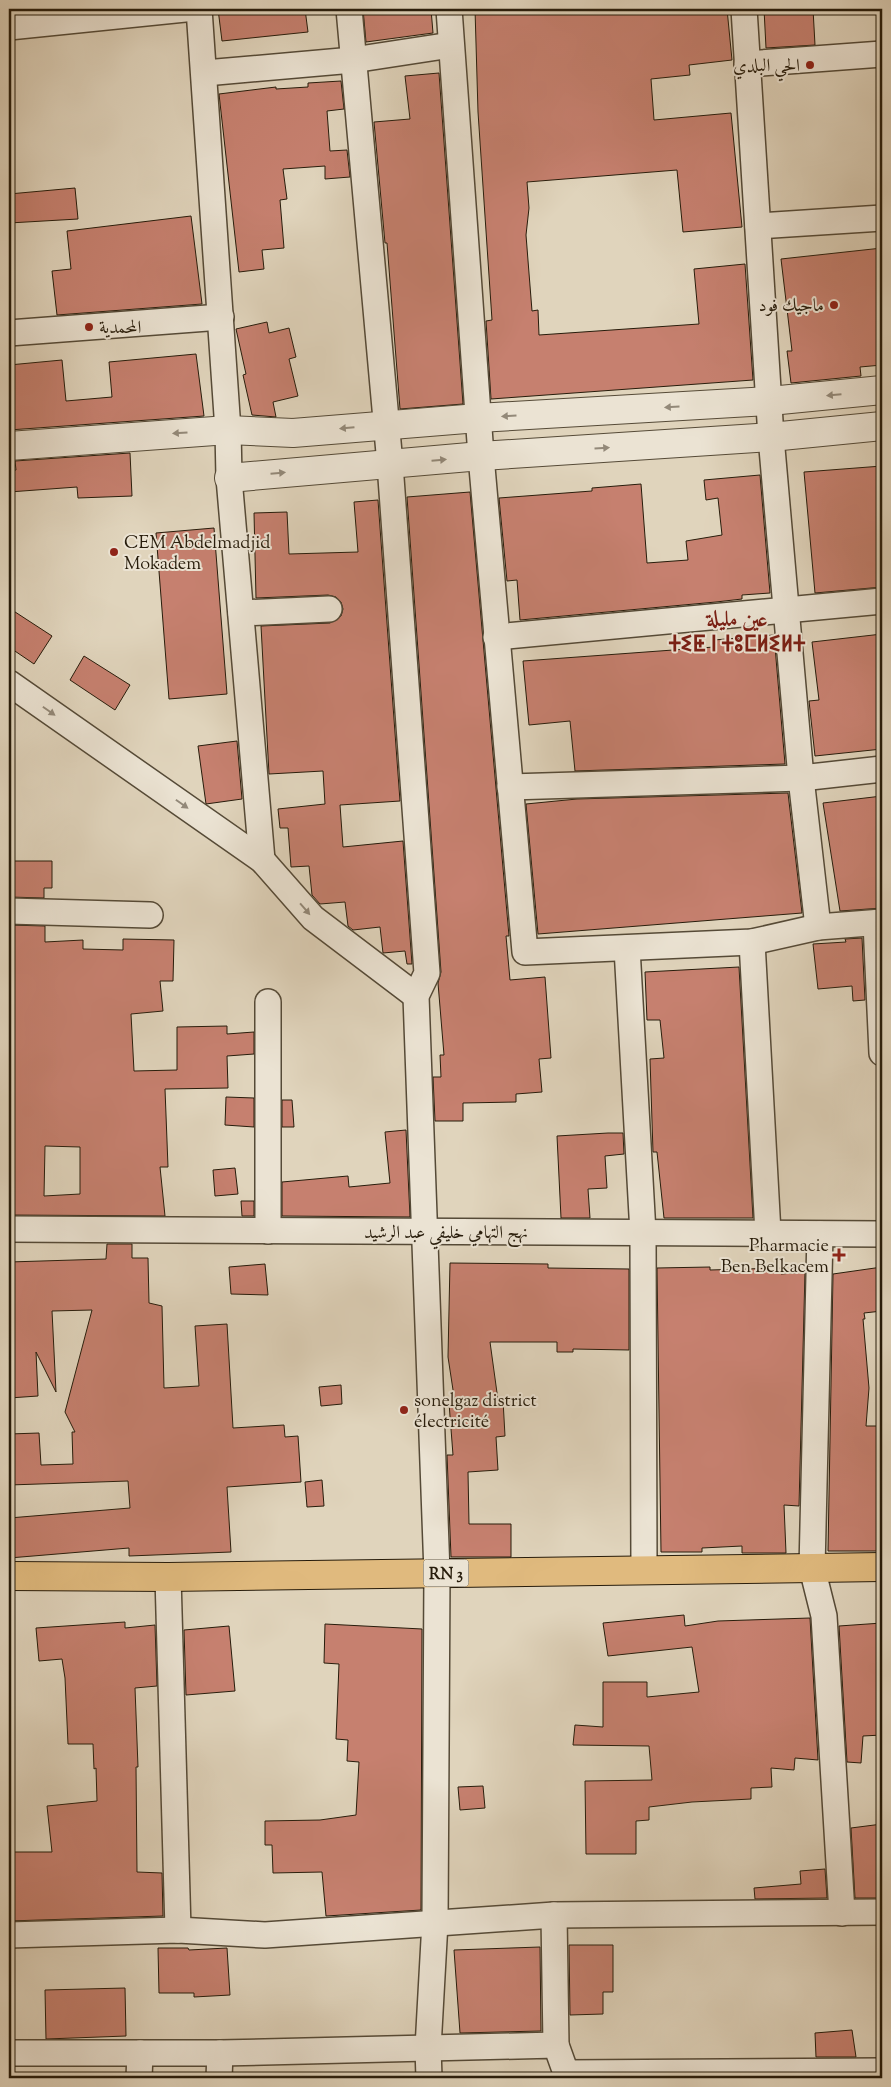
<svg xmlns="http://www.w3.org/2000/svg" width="891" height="2087" viewBox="0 0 891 2087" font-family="'Sorts Mill Goudy',Amiri,'Noto Sans Tifinagh',serif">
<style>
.building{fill:#c6806f;stroke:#271c0b;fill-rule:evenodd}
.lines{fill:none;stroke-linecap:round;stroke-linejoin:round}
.minor-casing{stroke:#554a37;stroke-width:28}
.tertiary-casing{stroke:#554a37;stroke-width:30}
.primary-casing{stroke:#271c0b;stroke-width:30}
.minor{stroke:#ebe3d3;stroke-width:25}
.tertiary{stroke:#ebe3d3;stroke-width:28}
.primary{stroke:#e0ba7e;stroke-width:28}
.oneway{fill:#938979}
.poi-dot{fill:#8f2418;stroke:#ebe3d3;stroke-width:2}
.labels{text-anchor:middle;stroke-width:4;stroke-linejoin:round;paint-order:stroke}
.shield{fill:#ebe3d3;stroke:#625847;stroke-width:1}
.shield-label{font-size:16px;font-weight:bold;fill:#271c0b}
.poi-label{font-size:18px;fill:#271c0b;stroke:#ebe3d3;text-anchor:end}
.street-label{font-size:18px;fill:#271c0b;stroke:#ebe3d3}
.district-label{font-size:22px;font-weight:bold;fill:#7a1f14;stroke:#ebe3d3}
</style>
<rect width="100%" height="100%" fill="#e0d4bc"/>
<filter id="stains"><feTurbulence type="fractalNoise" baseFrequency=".004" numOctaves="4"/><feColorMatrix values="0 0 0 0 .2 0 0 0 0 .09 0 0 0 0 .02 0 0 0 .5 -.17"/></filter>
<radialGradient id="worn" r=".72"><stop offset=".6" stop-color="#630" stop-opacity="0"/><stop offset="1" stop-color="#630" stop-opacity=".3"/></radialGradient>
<g class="building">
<polygon points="9,9 46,9 9,13"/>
<polygon points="218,9 305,9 308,32 222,41"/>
<polygon points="363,9 431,9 433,33 366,42"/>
<polygon points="475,9 727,9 732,60 689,65 690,75 651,79 654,120 731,113 742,227 683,232 677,170 527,182 529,208 526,235 532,311 538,310 539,335 699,324 694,269 745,264 753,380 491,399 486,321 492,320 478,112"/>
<polygon points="764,9 813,9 815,45 766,48"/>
<polygon points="439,73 463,404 400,409 387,243 385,243 374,122 410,119 405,76"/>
<polygon points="341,81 344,109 327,111 330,151 347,150 350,177 325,179 325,166 283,169 287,199 280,200 284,248 262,250 264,269 239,272 219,94 276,87 276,89 308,87 308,83"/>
<polygon points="75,188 78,219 9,223 9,194"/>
<polygon points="191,216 202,304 57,315 52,271 71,269 67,231"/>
<polygon points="882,248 882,365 860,367 861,376 791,383 787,351 792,351 781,259"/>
<polygon points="267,322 269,333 289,328 296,357 289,359 298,396 273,402 276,417 252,415 243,375 246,374 236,329"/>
<polygon points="196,354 204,416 9,430 9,365 62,360 66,401 112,397 109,362"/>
<polygon points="130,453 132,496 78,498 77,487 9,492 9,471 16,470 15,461"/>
<polygon points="882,466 882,587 815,593 804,472"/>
<polygon points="760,475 770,593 742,595 742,599 716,602 520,620 517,580 507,581 499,498 592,491 592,488 641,484 647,563 688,560 686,541 722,535 718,498 706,500 704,480"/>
<polygon points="470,492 509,936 506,936 510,980 545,977 551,1058 539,1059 542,1092 516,1094 516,1102 463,1103 463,1121 435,1121 433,1077 441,1077 440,1055 444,1055 438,983 441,972 407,497"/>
<polygon points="378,500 400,801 340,805 343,847 403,841 412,964 407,964 405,951 383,953 380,927 353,930 348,926 345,902 320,904 312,895 309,866 291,867 288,828 280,828 278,809 325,804 323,771 269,774 261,626 330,623 341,616 343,609 341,602 336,597 328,595 256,598 254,513 287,512 289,554 358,552 354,502"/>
<polygon points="214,528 227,694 169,699 156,533"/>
<polygon points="9,608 52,636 34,664 9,647"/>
<polygon points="882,634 882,749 815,756 809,701 819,700 812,642"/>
<polygon points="774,635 785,764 575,771 570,721 529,725 523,661 714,647 714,640"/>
<polygon points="84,656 130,685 115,710 70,680"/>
<polygon points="237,741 242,799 206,804 198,746"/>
<polygon points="788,793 802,913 538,934 526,804 577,799"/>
<polygon points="882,796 882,908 840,911 823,803"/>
<polygon points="9,861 52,861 52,888 44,888 44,898 9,897"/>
<path d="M9,925l36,1v16l38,-2v9l40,1v-11l51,1 -1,41h-13l3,30 -32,3 3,57 43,-1v-43l50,-1v8l27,-2v22l-27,2 1,32 -63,1 3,78h-8l5,49 -156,-1 3,-62h-3zM45,1146l35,1v47l-36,2z"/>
<polygon points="862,938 865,1000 853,1001 852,986 818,989 813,944 846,942 845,939"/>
<polygon points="739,967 753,1218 664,1218 657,1152 653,1152 650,1059 664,1058 660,1020 647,1020 645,972"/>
<polygon points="226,1097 254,1098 254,1127 225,1125"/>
<polygon points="282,1100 292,1100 294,1127 282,1127"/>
<polygon points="406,1130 410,1217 282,1216 282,1182 348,1176 349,1187 390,1183 385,1132"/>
<polygon points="608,1133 623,1133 624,1154 605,1156 607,1188 588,1189 590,1218 561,1218 557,1136"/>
<polygon points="235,1168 238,1194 215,1196 213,1170"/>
<polygon points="241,1201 254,1201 254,1216 242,1216"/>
<polygon points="107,1244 132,1244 132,1258 148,1258 149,1303 162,1306 164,1388 199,1386 195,1326 227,1324 233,1428 284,1425 285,1437 298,1436 301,1482 227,1487 231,1552 129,1556 129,1548 9,1558 9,1518 130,1508 128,1481 9,1485 9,1434 39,1433 41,1465 73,1464 72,1432 75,1432 65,1412 92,1310 52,1311 56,1392 36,1352 38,1396 9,1398 9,1262 106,1259"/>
<polygon points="450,1263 548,1264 548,1268 629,1269 629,1350 573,1349 573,1352 557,1352 557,1342 490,1342 498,1400 503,1400 505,1436 496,1437 498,1470 468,1472 469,1524 511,1524 511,1557 451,1557 447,1455 453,1455 449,1403 455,1403 448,1357"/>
<polygon points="265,1264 268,1295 231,1294 229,1267"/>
<polygon points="710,1267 710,1270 781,1268 781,1274 805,1272 799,1506 784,1505 786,1553 742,1553 742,1546 702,1548 702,1552 661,1552 657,1268"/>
<polygon points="882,1267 882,1311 864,1313 865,1319 863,1319 869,1388 866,1426 882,1426 882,1491 879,1491 882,1551 828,1551 833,1274"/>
<polygon points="341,1385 342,1404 321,1406 319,1387"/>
<polygon points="322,1480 324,1506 307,1507 305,1482"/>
<polygon points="684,1615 685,1626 718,1621 810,1618 818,1760 795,1758 794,1770 771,1768 772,1787 751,1788 751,1799 692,1802 649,1807 649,1820 636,1821 636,1854 586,1854 585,1781 652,1780 649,1746 573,1745 575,1725 603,1727 603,1682 647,1682 647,1697 699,1692 692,1647 608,1656 603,1623"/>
<polygon points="125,1622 125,1628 155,1625 157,1686 135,1688 138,1767 136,1767 137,1872 162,1873 163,1916 9,1921 9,1852 52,1852 47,1806 97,1801 96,1768 94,1769 93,1744 68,1744 65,1678 62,1659 39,1661 36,1628"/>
<polygon points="882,1623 882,1735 863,1736 861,1763 847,1762 839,1626"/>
<polygon points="325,1624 422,1629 421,1910 326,1916 322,1872 273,1873 272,1845 265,1845 265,1821 320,1820 356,1815 359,1762 347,1761 348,1740 336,1739 339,1664 324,1663"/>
<polygon points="229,1626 235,1691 186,1695 184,1630"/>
<polygon points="483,1786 485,1808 460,1810 458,1787"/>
<polygon points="882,1824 882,1898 855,1898 851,1828"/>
<polygon points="825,1869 827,1898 755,1899 754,1888 801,1884 800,1871"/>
<polygon points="569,1945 613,1945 613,1992 603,1992 603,2014 570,2015"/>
<polygon points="540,1947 541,2031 460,2033 454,1950"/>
<polygon points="158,1948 188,1948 189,1950 227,1948 230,1995 194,1997 194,1993 159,1993"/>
<polygon points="125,1988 126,2036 46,2039 45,1990"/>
<polygon points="852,2030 856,2057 816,2057 815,2033"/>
</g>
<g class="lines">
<defs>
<g id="minor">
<polyline points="199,9 228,430 229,478 262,860"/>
<polyline points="349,9 390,464 427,973 416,996 437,1573 435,1922 428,2048 429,2078"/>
<polyline points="449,9 481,456 525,952 752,942 818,927 882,922"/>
<polyline points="744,9 771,437 801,778 818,927"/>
<polyline points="9,27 185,9"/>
<polyline points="747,64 882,54"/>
<polyline points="205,73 353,60 451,45"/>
<polyline points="758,226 882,218"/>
<polyline points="9,333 221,317"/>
<polyline points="241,613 329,609"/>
<polyline points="496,637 882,601"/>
<polyline points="9,683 262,860 313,918 416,996"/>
<polyline points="510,787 801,778 882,769"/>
<polyline points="9,911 150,915"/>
<polyline points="876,923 882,1053"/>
<polyline points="752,942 768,1233"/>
<polyline points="627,948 643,1233 644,1570"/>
<polyline points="9,1229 882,1234"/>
<polyline points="268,1231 268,1002"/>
<polyline points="820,1234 812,1568 824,1616 842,1913"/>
<polyline points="168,1577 178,1930"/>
<polyline points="554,1915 556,2045"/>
<polyline points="9,1935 178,1930 265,1935 554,1915 882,1912"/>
<polyline points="9,2053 220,2053 219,2078"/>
<polyline points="220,2053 556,2045 566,2073 882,2071"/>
<polyline points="139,2078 140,2053"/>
</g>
<g id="tertiary">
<polyline points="9,446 228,430 293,433 478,418 770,401 882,390"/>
<polyline points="229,478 481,456 771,437 882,426"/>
</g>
<polyline id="primary" points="9,1576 168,1577 882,1567"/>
</defs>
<use href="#minor" class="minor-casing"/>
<use href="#tertiary" class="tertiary-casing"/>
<use href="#primary" class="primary-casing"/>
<use href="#minor" class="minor"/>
<use href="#tertiary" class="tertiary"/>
<use href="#primary" class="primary"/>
</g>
<defs><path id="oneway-solid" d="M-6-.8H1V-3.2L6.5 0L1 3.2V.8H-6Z" transform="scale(1.25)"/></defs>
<g class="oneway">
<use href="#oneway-solid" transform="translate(834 395) rotate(175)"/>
<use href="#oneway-solid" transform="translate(672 407) rotate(177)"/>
<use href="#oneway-solid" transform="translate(509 416) rotate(177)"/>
<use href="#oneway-solid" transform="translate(347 428) rotate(175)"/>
<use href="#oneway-solid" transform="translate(180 433) rotate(176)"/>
<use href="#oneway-solid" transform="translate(602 448) rotate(-4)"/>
<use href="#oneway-solid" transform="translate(439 460) rotate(-5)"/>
<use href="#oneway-solid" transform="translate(278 473) rotate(-5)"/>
<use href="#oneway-solid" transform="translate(49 711) rotate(35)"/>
<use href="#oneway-solid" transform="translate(182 804) rotate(35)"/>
<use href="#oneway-solid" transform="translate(305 909) rotate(49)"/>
</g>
<g class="poi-dot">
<circle cx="810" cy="65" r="5"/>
<circle cx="834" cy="305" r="5"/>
<circle cx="89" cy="327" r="5"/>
<circle cx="114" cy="552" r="5"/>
<path d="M836.5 1247.5h5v5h5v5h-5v5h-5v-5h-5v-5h5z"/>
<circle cx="404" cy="1410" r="5"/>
</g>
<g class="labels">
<rect class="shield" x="423.5" y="1559.5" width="45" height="27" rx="4"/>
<g class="shield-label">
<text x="446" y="1579">RN 3</text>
</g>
<g class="poi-label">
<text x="800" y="71">الحي البلدي</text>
<text x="824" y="311">ماجيك فود</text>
<text x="99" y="333" text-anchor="start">المحمدية</text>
<text x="124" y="548" text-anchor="start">CEM Abdelmadjid<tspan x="124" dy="21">Mokadem</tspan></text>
<text x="829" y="1251">Pharmacie<tspan x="829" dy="21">Ben Belkacem</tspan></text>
<text x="414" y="1406" text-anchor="start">sonelgaz district<tspan x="414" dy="21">électricité</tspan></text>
</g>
<g class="street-label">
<text x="446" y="1238">نهج التهامي خليفي عبد الرشيد</text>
</g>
<g class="district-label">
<text x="737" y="626">عين مليلة<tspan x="737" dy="25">ⵜⵉⵟ ⵏ ⵜⵓⵎⵍⵉⵍⵜ</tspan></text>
</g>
</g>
<rect width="891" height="2087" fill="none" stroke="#e0d4bc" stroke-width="30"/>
<rect x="10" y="10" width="871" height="2067" fill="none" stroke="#271c0b" stroke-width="2.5"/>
<rect x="15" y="15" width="861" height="2057" fill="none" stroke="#271c0b"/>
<rect width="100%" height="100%" filter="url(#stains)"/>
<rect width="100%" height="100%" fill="url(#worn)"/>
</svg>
